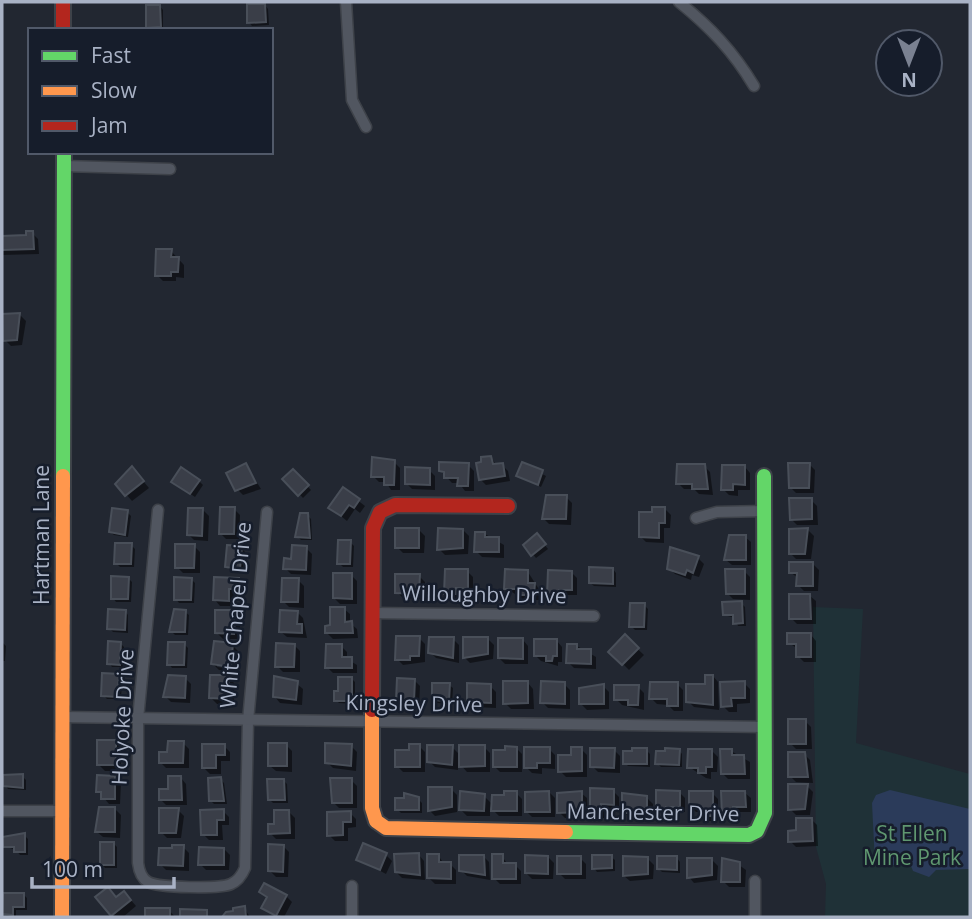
<svg xmlns="http://www.w3.org/2000/svg" width="972" height="919" viewBox="0 0 972 919" font-family="'Open Sans',sans-serif">
<style>
.green{fill:#1f3137}
.water{fill:#2b3b5a}
.shadow{fill:#0007}
.building{fill:#3a3e48;stroke:#494f59;stroke-width:2}
.lines{fill:none;stroke-linecap:round;stroke-linejoin:round}
.street-casing{stroke:#3e4249;stroke-width:13}
.fast-casing{stroke:#3e4249;stroke-width:18}
.slow-casing{stroke:#3e4249;stroke-width:18}
.jam-casing{stroke:#3e4249;stroke-width:18}
.street{stroke:#515660;stroke-width:10}
.fast{stroke:#63d668;stroke-width:14}
.slow{stroke:#ff974d;stroke-width:14}
.jam{stroke:#b3261e;stroke-width:14}
.labels{text-anchor:middle;stroke-width:5;stroke-linejoin:round;paint-order:stroke}
.street-label{font-size:21px;fill:#a9b2c5;stroke:#161d2b}
.park-label{font-size:21px;fill:#5f9770;stroke:#161d2b}
</style>
<rect width="100%" height="100%" fill="#222731"/>
<polygon class="green" points="813,607 863,609 856,743 970,774 970,917 825,917 826,884 816,847"/>
<polygon class="water" points="890,790 970,809 970,869 936,870 929,877 913,871 911,866 875,864 872,803 876,795"/>
<g class="shadow">
<polygon points="265,5 268,9 269,25 252,26 249,22"/>
<polygon points="160,6 163,10 163,30 151,30 148,27"/>
<polygon points="32,233 38,239 39,254 2,255 2,238 28,237"/>
<polygon points="171,251 184,265 184,278 176,277 176,281 163,281 157,275"/>
<polygon points="20,315 26,321 22,345 11,346 5,340"/>
<polygon points="491,457 497,466 502,465 508,471 510,481 486,485 480,479"/>
<polygon points="394,462 400,468 400,490 391,490 386,482 379,482 373,476"/>
<polygon points="523,464 546,476 541,487 518,476"/>
<polygon points="809,464 815,470 814,493 796,493 790,487"/>
<polygon points="246,465 261,489 243,495 237,489"/>
<polygon points="468,465 474,471 474,491 465,491 459,483 452,483 441,471"/>
<polygon points="704,466 710,472 713,495 699,494 694,489 684,489 678,483"/>
<polygon points="745,467 750,473 750,490 738,490 738,496 729,495 723,489"/>
<polygon points="429,470 435,476 435,490 412,489 407,484"/>
<polygon points="293,471 311,490 303,498 285,479"/>
<polygon points="138,475 149,488 132,501 117,484"/>
<polygon points="199,481 203,485 195,497 177,485"/>
<polygon points="343,489 365,506 360,513 355,509 347,521 331,508"/>
<polygon points="566,497 572,503 571,525 549,524 543,518 543,509"/>
<polygon points="811,500 817,506 818,525 797,525 791,519"/>
<polygon points="234,509 240,515 239,539 226,539 220,533"/>
<polygon points="665,509 671,515 670,528 664,528 664,543 646,542 640,536 654,514"/>
<polygon points="203,510 209,516 208,541 194,540 188,534"/>
<polygon points="127,512 131,516 128,537 114,535 110,532"/>
<polygon points="307,515 311,519 312,540 301,540 297,536"/>
<polygon points="419,530 425,536 424,553 403,553 397,547"/>
<polygon points="463,530 469,536 468,554 445,555 439,549"/>
<polygon points="808,530 814,536 811,559 796,559 790,553"/>
<polygon points="485,534 504,545 504,558 482,557 476,551"/>
<polygon points="745,537 751,542 751,565 732,565 726,560"/>
<polygon points="540,539 548,549 536,558 525,545"/>
<polygon points="350,542 354,546 353,567 343,567 339,563"/>
<polygon points="131,545 135,549 134,567 120,567 116,563"/>
<polygon points="194,546 200,552 200,573 183,573 177,567"/>
<polygon points="241,548 245,552 243,572 231,570 227,567"/>
<polygon points="306,548 312,554 311,575 291,574 285,568"/>
<polygon points="671,549 698,558 704,564 699,577 692,575 691,580 675,574 669,568"/>
<polygon points="813,564 819,570 818,591 804,591 798,585 798,578 790,572"/>
<polygon points="613,569 616,573 616,587 594,586 590,583"/>
<polygon points="467,571 473,577 473,594 461,594 461,600 452,599 446,594"/>
<polygon points="744,571 750,577 750,600 733,599 727,593"/>
<polygon points="528,572 540,591 540,600 524,600 506,588"/>
<polygon points="571,572 577,578 577,595 564,595 564,601 555,601 549,595"/>
<polygon points="351,575 357,581 357,604 340,604 334,598"/>
<polygon points="419,576 425,582 425,599 403,598 397,592"/>
<polygon points="128,578 132,582 131,602 116,602 113,598"/>
<polygon points="191,579 195,583 194,603 179,603 176,599"/>
<polygon points="238,580 244,586 244,595 235,594 234,606 220,606 215,600"/>
<polygon points="298,580 304,586 304,608 289,607 283,601"/>
<polygon points="810,596 816,601 816,624 797,624 791,618"/>
<polygon points="741,603 745,607 746,626 738,626 735,618 724,615"/>
<polygon points="644,605 648,609 647,630 635,630 631,626"/>
<polygon points="344,609 350,614 350,623 357,629 358,638 333,639 327,633"/>
<polygon points="125,611 128,615 128,633 113,632 109,628"/>
<polygon points="185,612 189,615 188,635 175,635 171,631"/>
<polygon points="234,612 240,618 240,639 223,639 217,633"/>
<polygon points="297,612 303,618 307,638 287,637 281,632"/>
<polygon points="811,635 816,641 816,662 804,662 798,656 798,649 789,643"/>
<polygon points="625,637 644,655 629,670 611,652"/>
<polygon points="419,638 425,644 425,662 403,665 397,659"/>
<polygon points="453,639 459,645 459,663 436,658 430,652"/>
<polygon points="488,639 494,645 493,659 470,663 464,657"/>
<polygon points="523,640 528,646 528,664 505,664 499,658"/>
<polygon points="557,641 562,647 562,662 558,662 558,666 541,661 535,655"/>
<polygon points="2,642 6,646 5,661 2,661"/>
<polygon points="120,643 124,647 123,667 112,667 109,663"/>
<polygon points="184,644 188,648 187,668 172,668 169,664"/>
<polygon points="232,645 238,651 237,665 217,663 217,667 236,669 236,672 219,670 213,664"/>
<polygon points="294,645 300,651 300,672 283,672 277,666"/>
<polygon points="341,646 347,652 347,659 357,665 357,673 333,673 327,667"/>
<polygon points="577,646 596,657 596,669 574,668 568,662"/>
<polygon points="119,676 122,679 121,699 107,699 103,695"/>
<polygon points="713,676 718,682 719,710 694,707 688,701 706,686"/>
<polygon points="228,677 234,683 234,704 217,704 211,698"/>
<polygon points="185,678 191,684 190,703 171,702 165,696"/>
<polygon points="276,678 291,679 303,689 302,705 280,703 275,697"/>
<polygon points="352,679 355,682 355,704 339,703 336,700"/>
<polygon points="414,680 420,686 419,707 404,706 398,700"/>
<polygon points="528,683 533,689 534,709 511,709 505,703"/>
<polygon points="744,683 750,689 750,703 737,704 737,712 729,712 723,706"/>
<polygon points="564,684 570,690 570,709 548,708 542,702"/>
<polygon points="677,684 683,690 683,711 674,711 668,705 657,704 651,698"/>
<polygon points="449,685 453,688 452,704 437,703 433,700"/>
<polygon points="490,686 496,692 496,708 475,707 469,701"/>
<polygon points="603,686 609,692 609,709 587,710 581,704"/>
<polygon points="638,687 644,693 644,710 622,705 616,699"/>
<polygon points="805,721 811,727 812,749 796,749 790,743"/>
<polygon points="115,742 121,748 121,771 105,771 99,765"/>
<polygon points="183,743 189,749 189,768 166,768 160,762"/>
<polygon points="286,745 292,751 292,772 276,771 270,766"/>
<polygon points="224,746 230,752 230,761 221,761 221,774 210,774 204,768"/>
<polygon points="351,746 357,752 356,771 333,768 327,762"/>
<polygon points="419,746 425,752 425,772 403,772 397,766"/>
<polygon points="452,747 461,756 484,747 490,753 490,772 467,772 458,762 458,770 435,767 429,761"/>
<polygon points="516,748 522,754 522,772 500,772 494,766"/>
<polygon points="549,749 555,755 555,769 542,768 542,774 532,773 526,767"/>
<polygon points="581,749 587,755 587,777 566,777 560,771"/>
<polygon points="614,750 620,756 620,773 598,772 592,766"/>
<polygon points="646,750 650,754 650,767 628,766 625,763"/>
<polygon points="679,750 682,754 682,767 661,767 657,763"/>
<polygon points="712,751 718,757 717,772 711,772 711,779 706,778 689,767"/>
<polygon points="731,751 750,762 750,779 728,779 722,773"/>
<polygon points="804,754 810,760 813,783 796,782 790,776"/>
<polygon points="22,776 26,780 26,790 8,789 5,785"/>
<polygon points="115,777 121,783 120,804 109,804 98,791"/>
<polygon points="181,778 186,784 187,805 166,805 161,800"/>
<polygon points="220,779 224,783 227,804 214,804 211,801"/>
<polygon points="351,780 357,786 357,808 339,808 333,802"/>
<polygon points="284,781 287,784 288,803 273,803 269,799"/>
<polygon points="807,786 813,792 810,815 796,815 790,809"/>
<polygon points="451,789 457,795 457,812 435,816 429,810"/>
<polygon points="613,791 619,797 619,810 606,810 606,818 597,818 591,812"/>
<polygon points="549,792 555,798 555,817 532,817 526,811"/>
<polygon points="679,792 685,798 685,812 672,812 671,821 663,821 657,815"/>
<polygon points="516,793 522,799 522,816 499,816 490,807 490,816 467,816 461,810 484,796 493,805"/>
<polygon points="581,793 587,798 588,818 565,818 559,812"/>
<polygon points="712,793 718,799 718,821 709,821 703,812 696,812 690,806"/>
<polygon points="745,793 751,798 751,812 738,812 738,821 730,821 724,815"/>
<polygon points="647,798 653,804 653,818 630,818 624,812"/>
<polygon points="418,799 422,803 422,813 401,813 397,809"/>
<polygon points="115,809 121,815 120,838 103,837 97,832"/>
<polygon points="178,810 184,816 181,838 167,838 161,832"/>
<polygon points="223,811 229,817 229,825 222,825 223,840 209,840 203,834"/>
<polygon points="289,812 295,818 295,839 276,839 270,833"/>
<polygon points="350,813 356,819 356,827 348,828 348,841 335,841 329,835"/>
<polygon points="811,819 817,825 818,846 796,847 790,841"/>
<polygon points="24,835 28,839 28,855 20,855 16,850 4,846"/>
<polygon points="114,844 117,847 117,868 105,868 101,864"/>
<polygon points="283,846 289,852 288,877 276,877 270,871"/>
<polygon points="183,847 189,853 189,871 166,870 160,864"/>
<polygon points="224,849 230,855 229,870 206,870 200,864"/>
<polygon points="386,855 392,861 386,874 358,859"/>
<polygon points="419,855 424,861 425,880 402,878 396,872"/>
<polygon points="438,855 444,864 450,864 456,870 456,884 435,884 429,878"/>
<polygon points="483,856 489,862 490,880 467,876 461,870"/>
<polygon points="502,856 508,865 515,865 521,871 521,884 500,884 494,878"/>
<polygon points="548,857 554,863 553,879 532,879 526,873"/>
<polygon points="611,857 615,860 615,871 597,872 594,868"/>
<polygon points="580,858 586,864 586,879 565,879 559,873"/>
<polygon points="677,858 680,862 680,873 662,872 659,869"/>
<polygon points="648,859 654,865 653,879 630,881 624,876"/>
<polygon points="712,860 718,866 717,880 694,883 689,877"/>
<polygon points="724,860 732,860 746,870 745,887 729,887 723,881"/>
<polygon points="261,892 286,896 292,902 284,917 263,908 267,898"/>
<polygon points="24,895 27,898 27,910 16,910 16,917 8,917 4,914"/>
<polygon points="98,897 130,899 136,906 123,917 115,917"/>
<polygon points="244,908 250,917 223,917 223,916"/>
<polygon points="146,910 169,910 175,917 146,917"/>
</g>
<g class="building">
<polygon points="247,4 265,4 266,22 247,23"/>
<polygon points="146,5 160,5 161,27 146,28"/>
<polygon points="26,231 33,231 34,249 2,250 2,236 26,235"/>
<polygon points="156,249 172,249 171,257 179,257 178,272 171,272 171,276 155,276"/>
<polygon points="20,313 17,340 3,341 2,314"/>
<polygon points="491,456 493,464 503,463 505,476 479,480 476,463 481,462 481,457"/>
<polygon points="372,457 395,460 394,485 384,485 384,477 371,477"/>
<polygon points="439,462 469,463 468,486 457,486 458,478 444,478 444,472 439,471"/>
<polygon points="522,462 543,470 538,485 516,476"/>
<polygon points="246,463 256,483 235,491 226,473"/>
<polygon points="788,463 810,463 809,488 789,488"/>
<polygon points="677,464 705,464 708,489 692,489 692,484 676,484"/>
<polygon points="722,465 745,465 745,485 733,484 733,490 721,490"/>
<polygon points="132,466 144,481 125,496 115,484"/>
<polygon points="181,467 200,480 190,494 171,482"/>
<polygon points="405,467 430,468 430,485 405,484"/>
<polygon points="293,469 309,485 298,496 282,479"/>
<polygon points="343,487 360,499 354,508 349,505 341,516 328,508"/>
<polygon points="546,495 567,495 566,519 542,519"/>
<polygon points="789,498 812,498 812,519 790,520"/>
<polygon points="220,507 235,507 234,534 219,534"/>
<polygon points="652,507 665,507 665,523 659,523 659,538 639,537 639,512 652,512"/>
<polygon points="112,508 128,510 125,535 109,532"/>
<polygon points="188,508 203,508 202,536 187,535"/>
<polygon points="300,513 308,513 310,538 295,537"/>
<rect x="395" y="528" width="24" height="20"/>
<polygon points="438,528 463,529 463,548 437,550"/>
<polygon points="808,528 805,554 789,554 789,529"/>
<polygon points="475,532 485,532 485,537 499,537 499,552 474,552"/>
<polygon points="537,533 546,544 531,556 523,545"/>
<polygon points="729,535 746,535 746,560 724,560"/>
<polygon points="338,540 351,540 350,564 337,564"/>
<polygon points="115,543 132,543 131,564 114,564"/>
<polygon points="175,544 195,544 194,568 175,568"/>
<polygon points="227,545 242,546 240,569 225,567"/>
<polygon points="292,545 307,546 306,570 283,569 284,558 291,559"/>
<polygon points="670,547 699,556 693,573 687,570 685,575 667,569"/>
<polygon points="789,562 813,562 813,586 796,586 797,573 789,573"/>
<polygon points="589,567 613,568 613,584 589,583"/>
<polygon points="445,569 468,569 468,589 456,588 456,594 444,594"/>
<polygon points="505,569 528,570 528,583 535,583 534,595 516,595 516,589 504,589"/>
<polygon points="725,569 745,569 745,594 726,594"/>
<polygon points="548,570 572,571 572,590 559,590 559,596 547,596"/>
<polygon points="333,573 352,573 352,599 333,598"/>
<polygon points="395,574 420,574 419,594 395,593"/>
<polygon points="111,576 129,577 128,599 111,599"/>
<polygon points="174,577 192,578 191,600 174,600"/>
<polygon points="214,577 239,578 238,589 229,589 229,601 213,600"/>
<polygon points="282,578 299,578 298,602 281,602"/>
<polygon points="789,594 810,594 811,619 789,619"/>
<polygon points="742,601 743,623 733,624 733,615 723,615 722,602"/>
<polygon points="630,603 645,603 644,627 629,627"/>
<polygon points="330,607 345,607 345,622 352,621 353,633 325,633 325,626 330,625"/>
<polygon points="108,609 126,610 125,630 107,629"/>
<polygon points="174,609 186,610 185,632 169,632"/>
<polygon points="215,610 235,610 234,634 215,633"/>
<polygon points="280,610 298,611 297,624 302,624 302,633 279,632"/>
<polygon points="787,633 811,633 811,657 796,657 796,644 787,644"/>
<polygon points="625,634 639,648 622,665 608,652"/>
<polygon points="396,636 420,636 419,656 410,656 410,660 395,660"/>
<polygon points="429,637 454,637 453,658 428,653"/>
<polygon points="463,637 488,637 488,654 463,658"/>
<polygon points="498,638 523,638 523,659 498,658"/>
<polygon points="534,639 557,639 557,656 553,656 552,661 546,661 546,656 534,656"/>
<polygon points="108,641 121,642 120,665 107,664"/>
<polygon points="214,641 233,643 231,667 211,664"/>
<polygon points="168,642 185,642 184,665 167,665"/>
<polygon points="276,643 295,644 294,667 275,667"/>
<polygon points="326,644 342,644 342,657 352,657 352,668 325,668"/>
<polygon points="567,644 577,644 577,649 591,649 591,664 566,663"/>
<polygon points="102,673 119,674 118,697 101,696"/>
<polygon points="168,675 186,676 185,698 163,697"/>
<polygon points="210,675 229,675 229,699 209,698"/>
<polygon points="705,675 713,675 713,705 686,702 686,684 705,684"/>
<polygon points="274,676 298,681 296,700 273,697"/>
<polygon points="338,677 352,677 352,701 334,701 334,691 338,691"/>
<polygon points="397,678 415,679 414,701 396,701"/>
<polygon points="503,681 528,681 528,703 503,704"/>
<polygon points="541,681 565,682 565,704 540,703"/>
<polygon points="745,681 745,698 731,698 732,706 721,707 720,682"/>
<polygon points="650,682 678,682 678,706 667,706 667,699 649,699"/>
<polygon points="432,683 450,683 449,701 432,700"/>
<polygon points="467,683 491,684 491,703 467,702"/>
<polygon points="604,684 604,704 579,704 579,688"/>
<polygon points="614,685 639,685 638,705 628,705 628,700 614,700"/>
<rect x="788" y="719" width="18" height="25"/>
<rect x="97" y="740" width="19" height="25"/>
<polygon points="168,741 184,741 183,763 159,763 159,752 167,752"/>
<rect x="268" y="743" width="19" height="23"/>
<polygon points="325,743 352,744 351,766 325,763"/>
<polygon points="202,744 225,744 225,755 216,755 216,768 202,768"/>
<polygon points="409,744 420,744 420,767 395,767 395,750 409,750"/>
<polygon points="427,745 453,745 452,765 427,762"/>
<polygon points="459,745 485,745 485,766 459,767"/>
<polygon points="505,746 517,747 517,767 493,767 493,750 505,750"/>
<polygon points="524,747 550,747 550,763 537,763 537,768 524,768"/>
<polygon points="571,747 582,747 582,771 558,772 558,755 571,755"/>
<polygon points="590,748 615,748 614,768 590,767"/>
<polygon points="632,748 647,748 647,764 623,764 623,751 632,751"/>
<polygon points="665,748 680,749 679,765 655,764 656,751 665,751"/>
<polygon points="688,749 712,749 712,767 706,767 706,773 698,773 698,768 687,768"/>
<polygon points="720,749 732,749 732,755 744,755 745,774 721,774"/>
<polygon points="788,752 805,752 808,777 788,777"/>
<polygon points="23,774 23,788 3,786 3,775"/>
<polygon points="97,775 115,776 115,799 101,799 101,792 96,792"/>
<polygon points="168,776 181,776 182,800 159,800 159,789 168,789"/>
<polygon points="221,777 224,801 209,801 208,778"/>
<polygon points="330,778 352,778 352,803 332,803"/>
<polygon points="267,779 284,779 285,800 268,800"/>
<polygon points="788,784 808,784 805,809 788,810"/>
<polygon points="428,787 452,787 452,807 428,811"/>
<polygon points="590,788 614,789 614,805 601,804 601,813 590,813"/>
<polygon points="656,790 680,791 680,807 666,807 666,816 656,815"/>
<polygon points="460,791 485,794 484,811 459,810"/>
<polygon points="504,791 517,791 517,811 491,811 492,795 504,795"/>
<polygon points="549,791 550,812 525,812 525,792"/>
<polygon points="582,791 582,812 557,813 557,793"/>
<polygon points="689,791 713,791 713,816 702,816 702,807 689,807"/>
<polygon points="721,791 745,791 746,807 733,807 733,816 722,816"/>
<polygon points="404,793 419,797 419,810 395,810 395,798 404,798"/>
<polygon points="622,793 647,796 647,813 622,813"/>
<polygon points="99,807 115,807 115,832 95,832"/>
<polygon points="159,808 179,808 176,833 159,833"/>
<polygon points="224,809 224,820 217,820 217,835 201,835 200,810"/>
<polygon points="274,810 289,810 290,833 268,834 268,824 274,824"/>
<polygon points="351,811 351,822 343,822 343,835 327,836 327,812"/>
<polygon points="796,818 812,818 813,841 788,842 788,831 796,830"/>
<polygon points="25,833 25,852 14,852 14,847 3,847 2,837"/>
<rect x="100" y="842" width="14" height="23"/>
<polygon points="363,843 387,853 380,870 356,860"/>
<polygon points="268,844 284,845 283,872 268,871"/>
<polygon points="172,845 184,845 183,866 158,865 159,848 172,848"/>
<polygon points="199,847 224,848 224,865 198,865"/>
<polygon points="419,853 420,875 395,872 394,854"/>
<polygon points="427,854 439,854 439,862 451,862 451,879 427,878"/>
<polygon points="492,854 503,854 503,863 516,863 516,879 492,879"/>
<polygon points="459,855 484,855 485,875 459,871"/>
<polygon points="525,855 548,856 548,874 525,873"/>
<polygon points="592,855 612,855 612,868 592,869"/>
<rect x="557" y="856" width="24" height="18"/>
<polygon points="623,856 648,857 648,874 623,876"/>
<polygon points="657,856 677,856 677,870 657,869"/>
<polygon points="687,858 712,858 712,875 687,878"/>
<polygon points="722,858 740,862 740,882 721,882"/>
<polygon points="264,883 287,895 276,916 261,908 267,897 259,892"/>
<polygon points="108,887 116,897 124,891 131,900 111,916 95,897"/>
<polygon points="3,893 24,893 24,907 13,907 13,915 2,914"/>
<polygon points="245,906 246,917 222,917 226,912 233,911 233,908"/>
<rect x="145" y="908" width="25" height="9"/>
<polygon points="180,909 207,910 207,917 180,917"/>
</g>
<g class="lines">
<defs>
<g id="street">
<polyline points="346,2 352,100 366,127"/>
<path d="M679,2c31,25 54,49 75,84"/>
<polyline points="64,166 170,169"/>
<path d="M158,510l-20,209v144c1,8 3,15 10,19 11,6 72,7 83,2 7,-3 11,-9 14,-16l3,-147 19,-209"/>
<polyline points="696,518 717,512 764,511"/>
<polyline points="374,613 594,616"/>
<polyline points="62,717 766,727"/>
<polyline points="2,811 61,811"/>
<polyline points="352,886 352,917"/>
<polyline points="755,917 755,881"/>
</g>
<g id="fast">
<polyline points="63,476 64,152"/>
<polyline points="566,832 749,835 757,831 765,813 764,476"/>
</g>
<g id="slow">
<polyline points="372,710 372,808 376,821 386,828 566,832"/>
<polyline points="62,917 63,476"/>
</g>
<g id="jam">
<polyline points="63,2 63,30"/>
<polyline points="372,710 373,528 380,512 395,505 508,506"/>
</g>
</defs>
<use href="#street" class="street-casing"/>
<use href="#fast" class="fast-casing"/>
<use href="#slow" class="slow-casing"/>
<use href="#jam" class="jam-casing"/>
<use href="#street" class="street"/>
<use href="#fast" class="fast"/>
<use href="#slow" class="slow"/>
<use href="#jam" class="jam"/>
</g>
<g class="labels">
<g class="street-label">
<text transform="translate(42 535) rotate(-90)" y="7">Hartman Lane</text>
<text transform="translate(484 595) rotate(1)" y="7">Willoughby Drive</text>
<text transform="translate(236 615) rotate(-85)" y="7">White Chapel Drive</text>
<text transform="translate(414 704) rotate(1)" y="7">Kingsley Drive</text>
<text transform="translate(123 717) rotate(-87)" y="7">Holyoke Drive</text>
<text transform="translate(653 813) rotate(1)" y="7">Manchester Drive</text>
</g>
<g class="park-label">
<text x="912" y="841">St Ellen<tspan x="912" dy="24">Mine Park</tspan></text>
</g>
</g>
<rect width="972" height="919" fill="none" stroke="#a9b2c5" stroke-width="7"/>
<rect x="28" y="28" width="245" height="126" fill="#161d2b" stroke="#515969" stroke-width="2"/>
<rect x="42" y="51" width="35" height="10" fill="#63d668" stroke="#515969" stroke-width="2"/>
<text x="91" y="63" font-size="21" fill="#a9b2c5">Fast</text>
<rect x="42" y="86" width="35" height="10" fill="#ff974d" stroke="#515969" stroke-width="2"/>
<text x="91" y="98" font-size="21" fill="#a9b2c5">Slow</text>
<rect x="42" y="121" width="35" height="10" fill="#b3261e" stroke="#515969" stroke-width="2"/>
<text x="91" y="133" font-size="21" fill="#a9b2c5">Jam</text>
<g transform="translate(909 63) rotate(180)"><circle r="33" fill="#161d2b" stroke="#515969" stroke-width="2"/>
<path d="M0-5L12 26L0 18L-12 26Z" fill="#7a8191"/>
<text y="-10" font-size="19" font-weight="bold" text-anchor="middle" fill="#a9b2c5">N</text>
</g>
<path d="M32 877v10h142v-10" fill="none" stroke="#a9b2c5" stroke-width="3.5"/>
<text x="42" y="877" font-size="21" fill="#a9b2c5" stroke="#161d2b" stroke-width="5" paint-order="stroke">100 m</text>
</svg>
